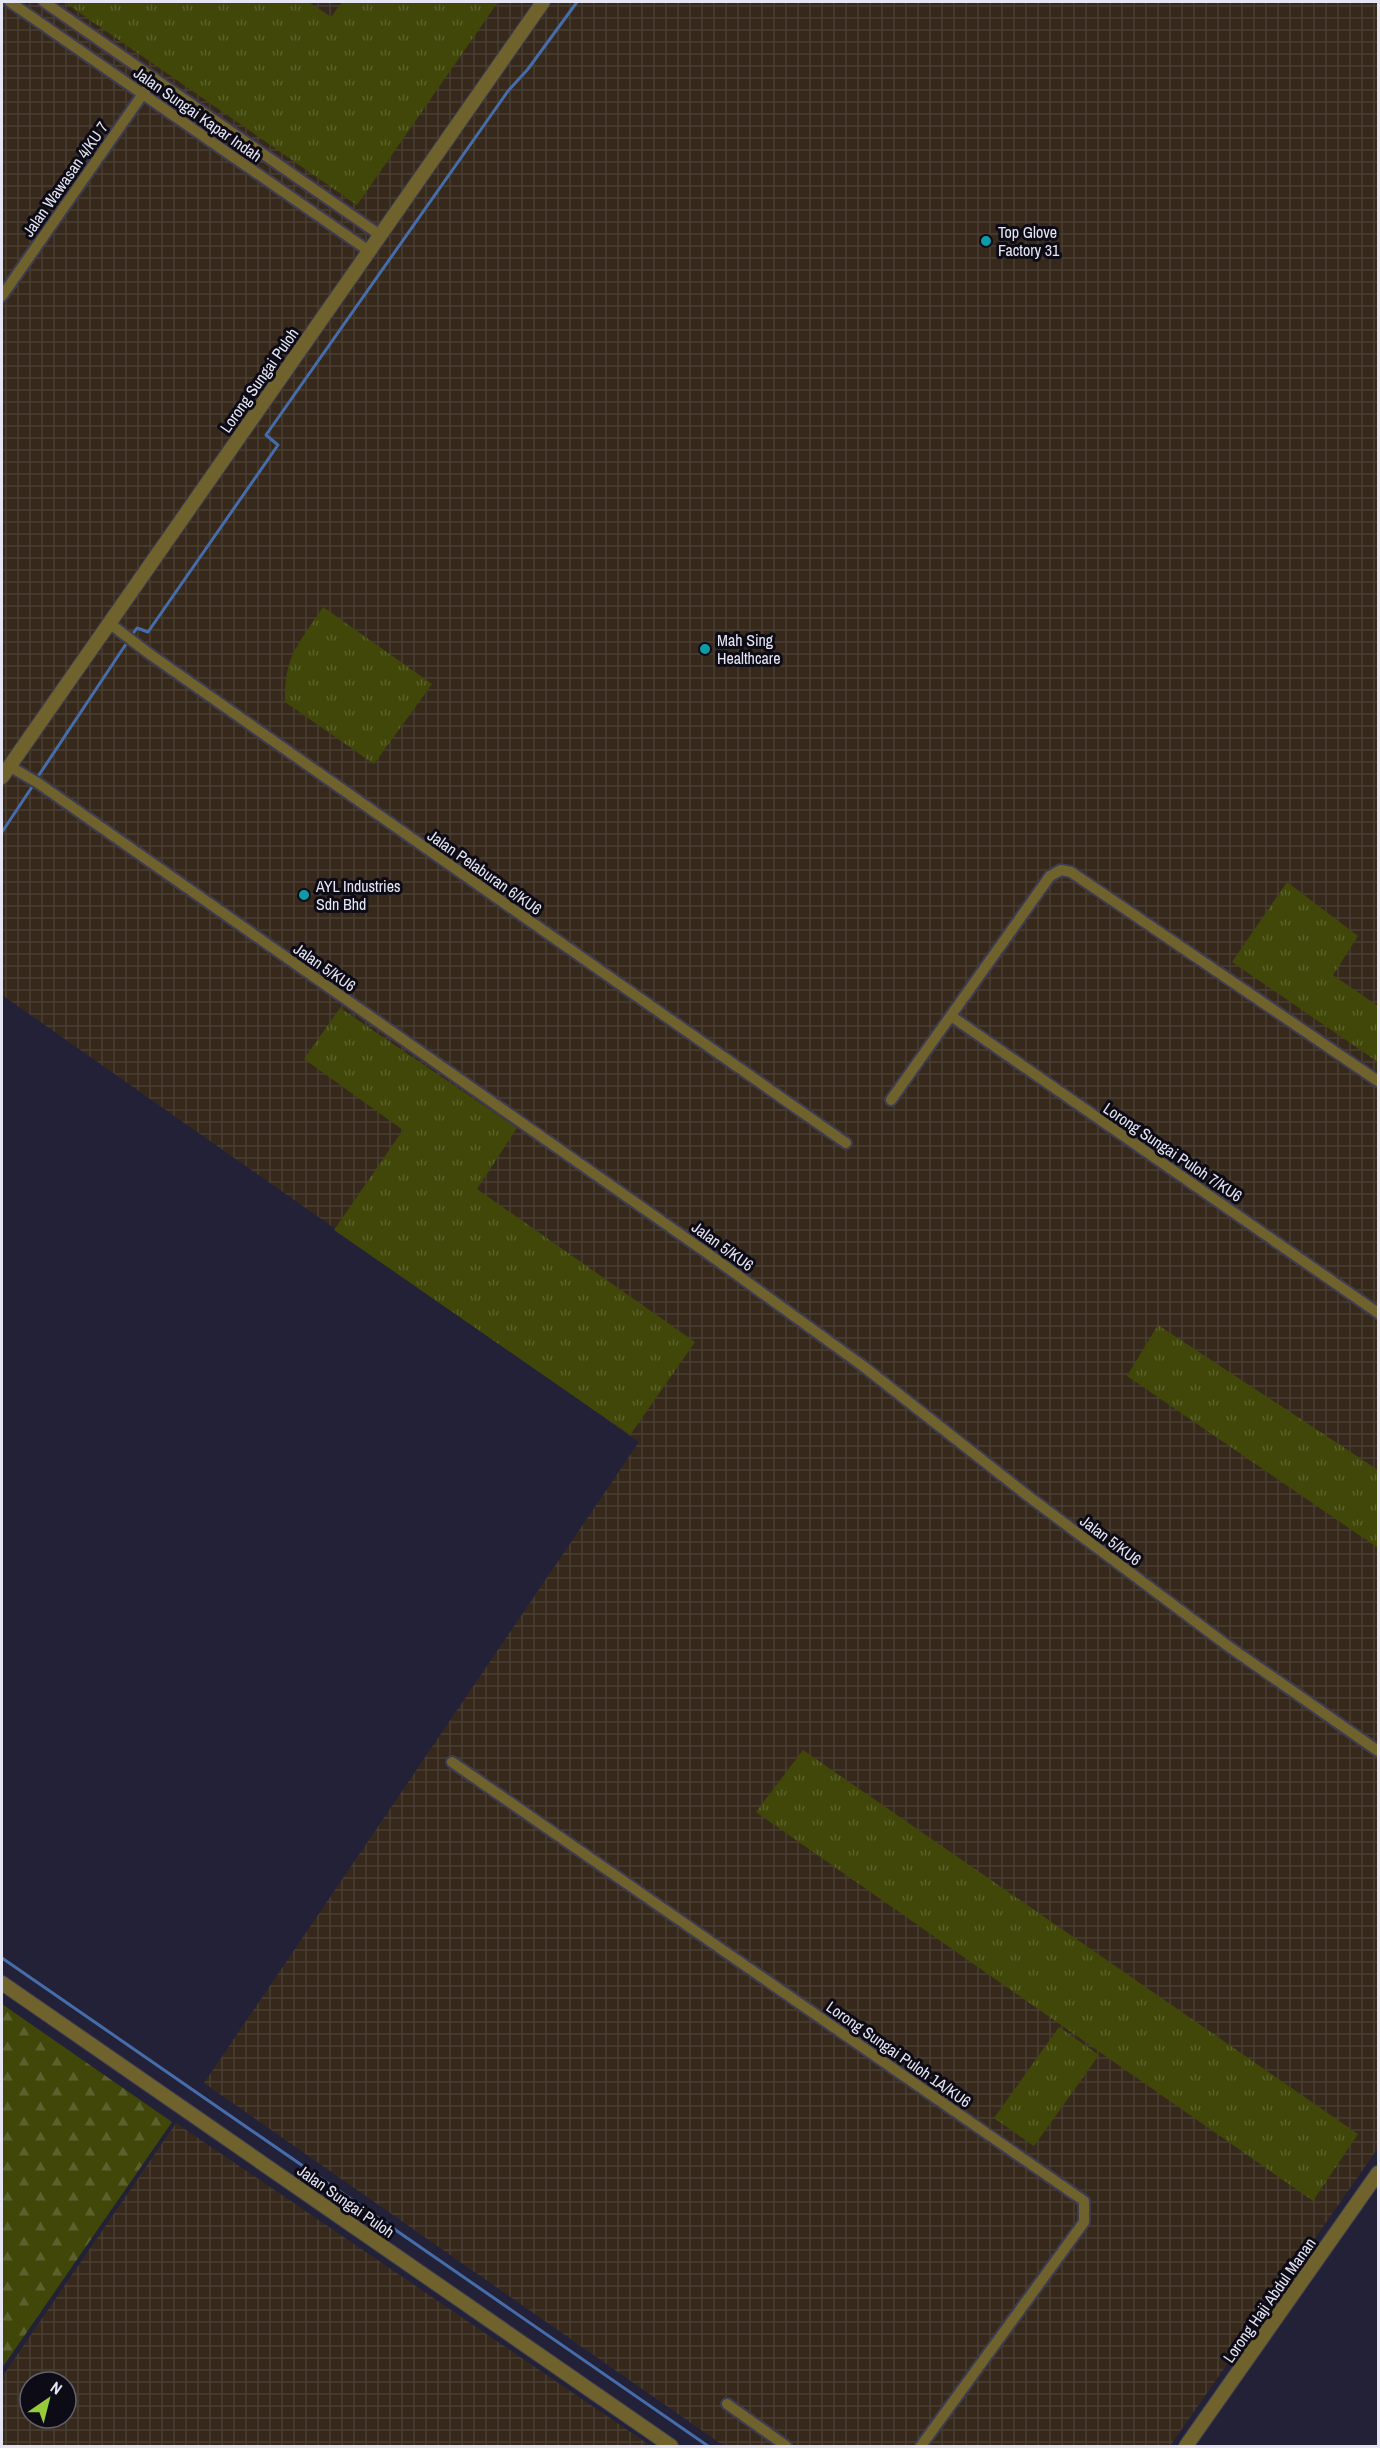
<svg xmlns="http://www.w3.org/2000/svg" width="1380" height="2448" viewBox="0 0 1380 2448" font-family="'Archivo Narrow',sans-serif">
<style>
.industrial{fill:url(#industrial-grid);fill-rule:evenodd}
.grass{fill:url(#grass-tufts)}
.forest{fill:url(#forest-firs)}
.lines{fill:none;stroke-linecap:round;stroke-linejoin:round}
.stream{stroke:#466dab;stroke-width:3}
.minor-casing{stroke:#3e3c51;stroke-width:14}
.tertiary-casing{stroke:#3e3c51;stroke-width:16}
.minor{stroke:#70622c;stroke-width:10}
.tertiary{stroke:#70622c;stroke-width:14}
.culture-dot{fill:#0f9aa8;stroke:#0d0c16;stroke-width:2}
.labels{text-anchor:middle;stroke-width:6;stroke-linejoin:round;paint-order:stroke}
.street-label{font-size:16px;fill:#e5e5f4;stroke:#0d0c16}
.poi-label{font-size:16px;fill:#e5e5f4;stroke:#0d0c16;text-anchor:start}
</style>
<defs>
<pattern id="industrial-grid" width="8" height="8" patternUnits="userSpaceOnUse" patternTransform="scale(1.5)"><rect width="8" height="8" fill="#36291c"/><path d="M0 4h8M4 0v8" fill="none" stroke="#493e32"/></pattern>
<pattern id="grass-tufts" width="24" height="20" patternUnits="userSpaceOnUse" patternTransform="scale(1.5)"><rect width="24" height="20" fill="#404708"/><path d="M3 7l-1-3M5 7V3M7 7l1-3M15 17l-1-3M17 17v-4M19 17l1-3" fill="none" stroke="#5b612d"/></pattern>
<pattern id="forest-firs" width="22" height="20" patternUnits="userSpaceOnUse" patternTransform="scale(1.5)"><rect width="22" height="20" fill="#404708"/><path d="M5 1l3.5 6h-7zM16 11l3.5 6h-7z" fill="#5b612d"/></pattern>
</defs>
<rect width="100%" height="100%" fill="#232137"/>
<g class="industrial">
<polygon points="2,2 1378,2 1378,2148 1170,2446 724,2446 204,2083 639,1442 2,995"/>
<path d="M176,2123l475,323h-649v-69zM30,2382h36v36h-36z"/>
</g>
<g class="grass">
<polygon points="64,2 309,2 331,17 342,2 498,2 357,205"/>
<path d="M323,607l109,77 -58,80 -89,-62c-1,-47 14,-58 38,-95z"/>
<polygon points="1287,882 1358,936 1333,975 1378,1006 1378,1062 1232,962"/>
<polygon points="340,1008 517,1128 477,1189 695,1342 630,1435 334,1230 403,1130 304,1059"/>
<polygon points="1158,1325 1378,1470 1378,1548 1127,1376"/>
<polygon points="803,1750 1358,2134 1313,2201 756,1812"/>
<polygon points="1059,2027 1099,2055 1034,2146 994,2118"/>
</g>
<polygon class="forest" points="2,2004 172,2122 2,2368"/>
<g class="lines">
<g class="stream">
<polyline points="132,635 137,628 148,632 278,445 266,435 508,91 528,69 577,2"/>
<polyline points="37,778 128,641"/>
<polyline points="2,832 34,784"/>
<polyline points="2,1958 708,2446"/>
</g>
<defs>
<g id="minor">
<polyline points="10,2 369,251"/>
<polyline points="44,2 380,235"/>
<polyline points="2,296 154,78"/>
<polyline points="109,623 151,655 846,1143"/>
<polyline points="9,766 38,783 707,1253 863,1366 1028,1496 1228,1646 1378,1751"/>
<polyline points="951,1016 1378,1313"/>
<polyline points="891,1100 1050,876 1061,870 1071,872 1378,1081"/>
<polyline points="452,1762 1084,2201 1084,2222 921,2446"/>
<polyline points="727,2404 786,2446"/>
</g>
<g id="tertiary">
<polyline points="2,777 543,2"/>
<polyline points="2,1983 671,2446"/>
<polyline points="1186,2446 1378,2173"/>
</g>
</defs>
<use href="#minor" class="minor-casing"/>
<use href="#tertiary" class="tertiary-casing"/>
<use href="#minor" class="minor"/>
<use href="#tertiary" class="tertiary"/>
</g>
<g class="culture-dot">
<circle cx="986" cy="241" r="6"/>
<circle cx="705" cy="649" r="6"/>
<circle cx="304" cy="895" r="6"/>
</g>
<g class="labels">
<g class="street-label">
<text transform="translate(198 114) rotate(35)" y="6">Jalan Sungai Kapar Indah</text>
<text transform="translate(65 179) rotate(-55)" y="6">Jalan Wawasan 4/KU 7</text>
<text transform="translate(259 380) rotate(-55)" y="6">Lorong Sungai Puloh</text>
<text transform="translate(485 872) rotate(35)" y="6">Jalan Pelaburan 6/KU6</text>
<text transform="translate(325 967) rotate(35)" y="6">Jalan 5/KU6</text>
<text transform="translate(1173 1152) rotate(34)" y="6">Lorong Sungai Puloh 7/KU6</text>
<text transform="translate(723 1246) rotate(36)" y="6">Jalan 5/KU6</text>
<text transform="translate(1111 1540) rotate(37)" y="6">Jalan 5/KU6</text>
<text transform="translate(899 2054) rotate(35)" y="6">Lorong Sungai Puloh 1A/KU6</text>
<text transform="translate(346 2201) rotate(35)" y="6">Jalan Sungai Puloh</text>
<text transform="translate(1269 2300) rotate(-55)" y="6">Lorong Haji Abdul Manan</text>
</g>
<g class="poi-label">
<text x="998" y="238">Top Glove<tspan x="998" dy="18">Factory 31</tspan></text>
<text x="717" y="646">Mah Sing<tspan x="717" dy="18">Healthcare</tspan></text>
<text x="316" y="892">AYL Industries<tspan x="316" dy="18">Sdn Bhd</tspan></text>
</g>
</g>
<rect width="1380" height="2448" fill="none" stroke="#e5e5f4" stroke-width="6"/>
<g transform="translate(48 2400) rotate(35)"><circle r="28" fill="#0d0c16" stroke="#63636f" stroke-width="1.5"/>
<path d="M0-4.5L10 22L0 15L-10 22Z" fill="#96cc39"/>
<text y="-9" font-size="16" font-weight="bold" text-anchor="middle" fill="#e5e5f4">N</text>
</g>
</svg>
